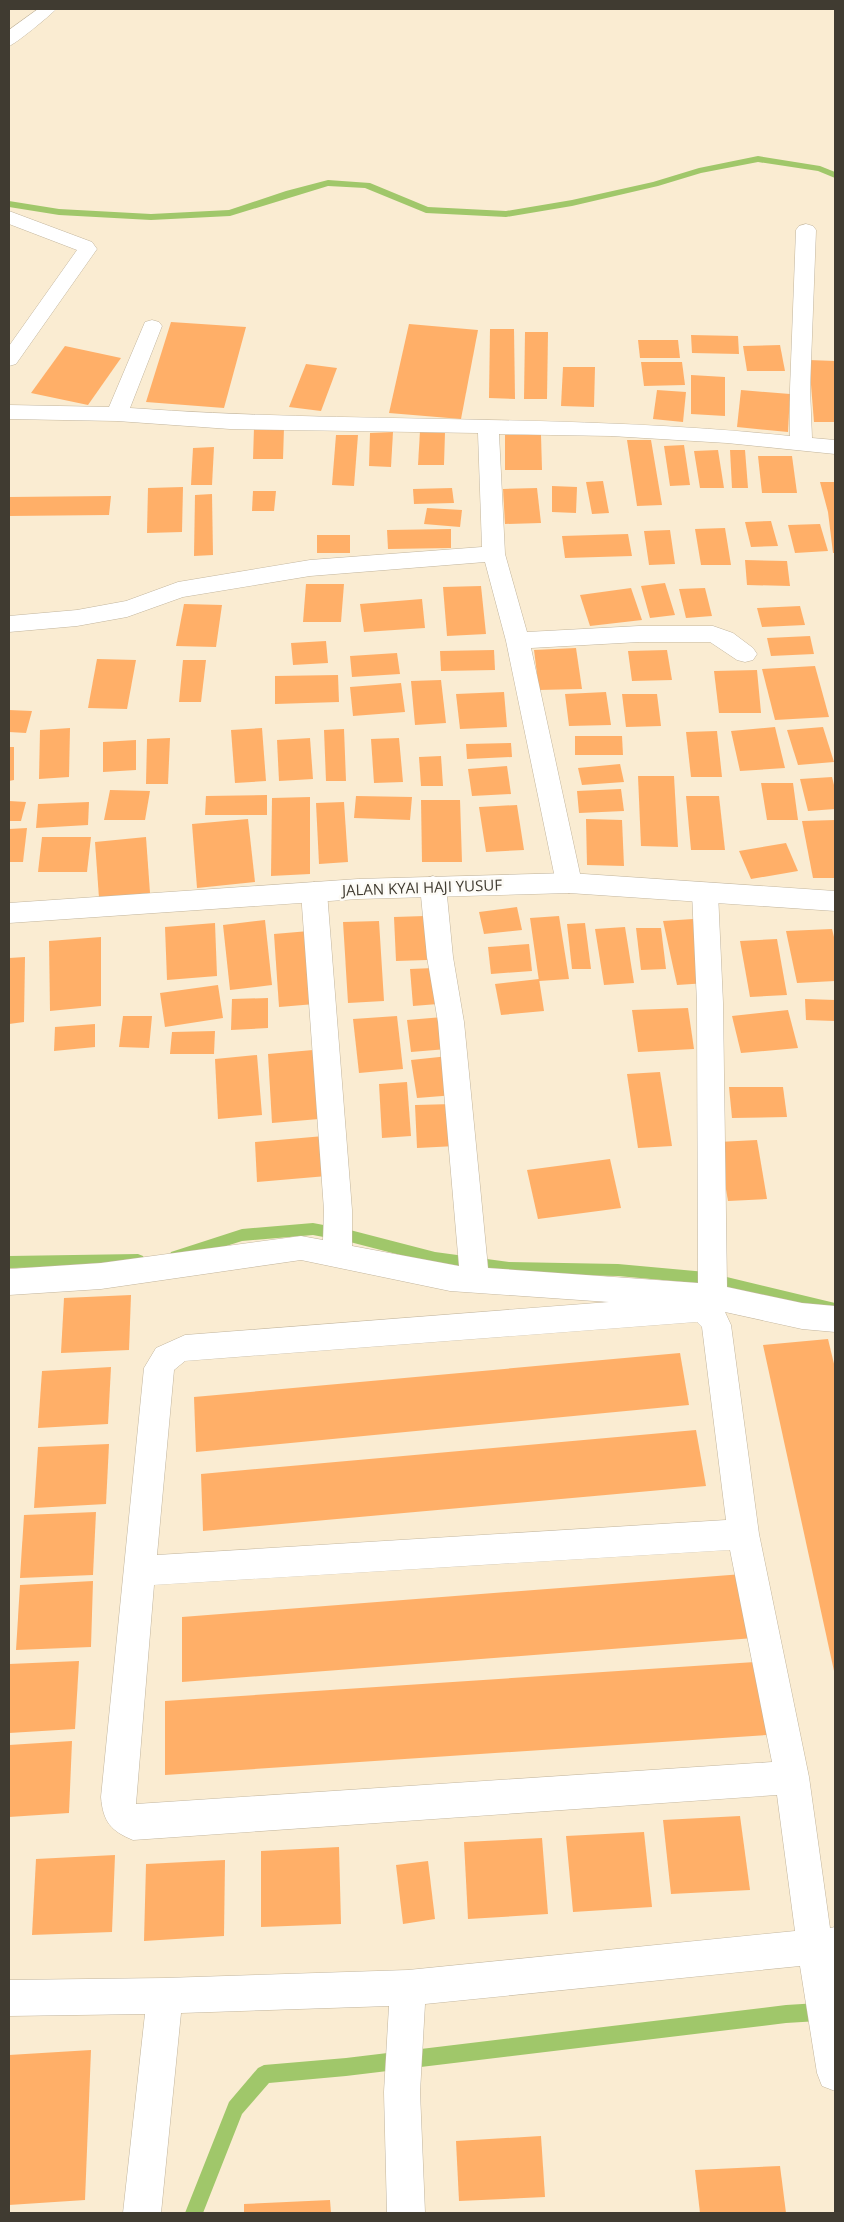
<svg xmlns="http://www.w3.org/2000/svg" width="844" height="2222" viewBox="0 0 844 2222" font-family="'Open Sans',sans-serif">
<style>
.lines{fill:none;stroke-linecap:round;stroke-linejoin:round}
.stream{fill:#a0c76a;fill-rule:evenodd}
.building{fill:#ffaf68}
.street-casing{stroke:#c2b59d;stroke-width:1}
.secondary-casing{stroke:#c2b59d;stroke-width:1}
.street{fill:#fff;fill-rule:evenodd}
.secondary{fill:#fff;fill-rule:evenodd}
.labels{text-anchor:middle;stroke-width:5;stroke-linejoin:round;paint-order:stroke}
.street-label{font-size:15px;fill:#403b31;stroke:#fdfbf6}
</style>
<rect width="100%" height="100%" fill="#faecd2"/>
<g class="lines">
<g class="stream">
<polygon points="758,156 820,166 835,172 835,178 818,171 758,162 701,173 658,186 572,206 506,217 426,213 365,188 328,186 230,216 151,220 59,215 9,207 9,201 59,209 151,214 229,210 286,191 328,180 370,183 428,207 506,211 572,200 653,182 699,168"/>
<polygon points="313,1223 350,1230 435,1252 509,1262 618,1264 706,1272 835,1303 835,1315 706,1284 618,1276 509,1274 435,1264 350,1242 313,1235 242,1241 176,1262 171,1260 169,1256 171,1252 242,1229"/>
<polygon points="138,1254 143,1256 145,1260 143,1264 138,1266 9,1268 9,1256"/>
<polygon points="835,2002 835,2020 786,2023 346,2076 269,2083 242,2114 203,2213 185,2213 229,2102 258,2068 264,2065 346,2058 786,2005"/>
</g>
</g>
<g class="building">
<polygon points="171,322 246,327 224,408 146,402"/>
<polygon points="409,324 478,330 461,419 389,413"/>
<polygon points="490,329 514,329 515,399 489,398"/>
<polygon points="525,332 548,332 547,399 524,399"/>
<polygon points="691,335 738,336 739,354 692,353"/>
<polygon points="638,340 678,340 680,358 640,358"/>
<polygon points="780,345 785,371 747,371 743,346"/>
<polygon points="65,346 121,358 88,405 31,393"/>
<polygon points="809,360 835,361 835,422 814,422"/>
<polygon points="641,362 682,362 685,385 644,386"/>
<polygon points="306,364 337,368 321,411 289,407"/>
<polygon points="563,367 595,367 594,407 561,406"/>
<polygon points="691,375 725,377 725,416 691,414"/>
<polygon points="657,390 686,392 683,422 653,419"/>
<polygon points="741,390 790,394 788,432 737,427"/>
<polygon points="284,427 283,459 253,459 254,428"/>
<polygon points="420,431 445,432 444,465 418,465"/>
<polygon points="393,432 391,467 369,466 370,433"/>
<polygon points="336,435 358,435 354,486 332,485"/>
<polygon points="505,435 541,435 542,470 505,470"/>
<polygon points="627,440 651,440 662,505 637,506"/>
<polygon points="684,445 690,485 670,486 664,446"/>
<polygon points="214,447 212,485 191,485 193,448"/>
<polygon points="718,450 724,488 700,488 694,451"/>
<polygon points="730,450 745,450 748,488 732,488"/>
<polygon points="758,456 792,456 797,493 762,493"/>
<polygon points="603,481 609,513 592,514 586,482"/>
<polygon points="820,482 835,482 835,553 833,553 828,512"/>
<polygon points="552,486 577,487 576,513 552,512"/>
<polygon points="183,487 182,532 147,533 148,488"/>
<polygon points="452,488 454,503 414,504 413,489"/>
<polygon points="537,488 541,523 505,524 503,489"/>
<polygon points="253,491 276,491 274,511 252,511"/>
<polygon points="212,494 213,555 194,556 195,495"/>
<polygon points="111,496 109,515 9,516 9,497"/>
<polygon points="427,508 462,510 460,527 424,524"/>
<polygon points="771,521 778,546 751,547 745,522"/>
<polygon points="820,524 828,551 795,553 788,525"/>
<polygon points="725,528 731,565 701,565 695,529"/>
<polygon points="451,529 451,548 388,549 387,530"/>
<polygon points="670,530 675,564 649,565 644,531"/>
<polygon points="628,534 632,556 565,558 562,536"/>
<rect x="317" y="535" width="33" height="18"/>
<polygon points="745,560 787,561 790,586 747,585"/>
<polygon points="665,583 675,615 650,618 641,586"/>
<polygon points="306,584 344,584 341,622 303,622"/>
<polygon points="481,586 486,634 447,636 443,587"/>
<polygon points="631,588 642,620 590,626 580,595"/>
<polygon points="705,588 712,616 686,618 679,589"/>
<polygon points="422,599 425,628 364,632 360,604"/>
<polygon points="184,604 222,605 216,647 176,646"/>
<polygon points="800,606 805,625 762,627 757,608"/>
<polygon points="810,636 814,654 771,656 767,638"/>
<polygon points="326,641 328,663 293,665 291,643"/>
<polygon points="576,648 582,689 539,690 534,650"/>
<polygon points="494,650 495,670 441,671 440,651"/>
<polygon points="667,650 672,680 632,681 628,651"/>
<polygon points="397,653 400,674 352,677 350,656"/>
<polygon points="97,659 136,660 127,709 88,708"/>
<polygon points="183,660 206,660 201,702 179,702"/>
<polygon points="815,666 829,717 775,720 762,669"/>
<polygon points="757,670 761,713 719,713 714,671"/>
<polygon points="338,675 339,702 275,704 275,676"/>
<polygon points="441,680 446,723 415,725 411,681"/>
<polygon points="401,683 405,712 353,716 350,687"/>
<polygon points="504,692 507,727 460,729 456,694"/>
<polygon points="606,692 611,725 569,726 565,694"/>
<polygon points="622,694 657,694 661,726 626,727"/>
<polygon points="9,710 32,711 26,733 9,732"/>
<polygon points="775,727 785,768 740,771 731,731"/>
<polygon points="823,727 834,762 798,765 787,730"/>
<polygon points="70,728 69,777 39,779 40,730"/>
<polygon points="262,728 266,781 235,783 231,730"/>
<polygon points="344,729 346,781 326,781 324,730"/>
<polygon points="717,731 722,777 691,777 686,732"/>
<polygon points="575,736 622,736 623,755 575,755"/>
<polygon points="170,738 168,784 146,784 147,739"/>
<polygon points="310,738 313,779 279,781 277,740"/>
<polygon points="399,738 403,782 374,783 371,739"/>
<polygon points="136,740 136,770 103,772 103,742"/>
<polygon points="511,743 512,757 467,759 466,744"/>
<polygon points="9,747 14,747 14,780 9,781"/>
<polygon points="441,756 443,786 421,786 419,757"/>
<polygon points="620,764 624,782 582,785 578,768"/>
<polygon points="507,766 511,794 472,796 468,769"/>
<polygon points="638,776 674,776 678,847 641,846"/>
<polygon points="832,777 835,789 835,809 808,811 800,779"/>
<polygon points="761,783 793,783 798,820 767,820"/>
<polygon points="621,789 624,811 579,813 577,791"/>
<polygon points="110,790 150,791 145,820 104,820"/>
<polygon points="267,795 267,815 205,815 206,796"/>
<polygon points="356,796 412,797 410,820 354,818"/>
<polygon points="686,796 719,796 725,850 691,850"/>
<polygon points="310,797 310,874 271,876 272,798"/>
<polygon points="421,800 460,800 462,862 422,862"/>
<polygon points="9,801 26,802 21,821 9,821"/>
<polygon points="89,802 88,825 36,828 38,804"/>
<polygon points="344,802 348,862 319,864 316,803"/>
<polygon points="517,805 524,850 486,852 479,807"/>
<polygon points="248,819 255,882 197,888 192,824"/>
<polygon points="586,819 622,820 624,866 587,865"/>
<polygon points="835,820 835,878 813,878 802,821"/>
<polygon points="27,828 23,862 9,862 9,829"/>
<polygon points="42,837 91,837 87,872 38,872"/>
<polygon points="146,837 150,893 99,898 95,842"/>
<polygon points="786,843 798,871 751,879 739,851"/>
<polygon points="517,907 522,930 484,934 479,912"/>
<polygon points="425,916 427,960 396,961 394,917"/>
<polygon points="559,916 569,979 539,981 530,918"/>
<polygon points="693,919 707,983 677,985 663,921"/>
<polygon points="265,920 272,985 230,990 223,925"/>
<polygon points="379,921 384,1001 348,1003 343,922"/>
<polygon points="215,923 217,976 167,980 165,927"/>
<polygon points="585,923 591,969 572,969 567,924"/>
<polygon points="625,927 634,983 604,985 595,929"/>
<polygon points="636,928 661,928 666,969 641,970"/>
<polygon points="832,929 835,941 835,981 797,983 786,931"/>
<polygon points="309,931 315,1004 279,1007 274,934"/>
<polygon points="101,937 101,1006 50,1011 49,941"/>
<polygon points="777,939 787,995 750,997 740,941"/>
<polygon points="529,944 532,971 491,974 488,947"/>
<polygon points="25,957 24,1022 9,1024 9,958"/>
<polygon points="434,968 438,1004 413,1006 410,969"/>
<polygon points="539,979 544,1011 501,1015 495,984"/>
<polygon points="218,985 223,1018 165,1027 160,993"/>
<polygon points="268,998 268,1028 231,1030 232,999"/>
<polygon points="805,999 835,1000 835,1021 806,1020"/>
<polygon points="688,1008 694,1049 638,1052 632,1010"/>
<polygon points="788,1010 798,1048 741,1053 732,1016"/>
<polygon points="123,1016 152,1016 149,1048 119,1047"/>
<polygon points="397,1016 403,1069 359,1073 353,1019"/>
<polygon points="443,1017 447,1049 411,1052 407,1020"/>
<polygon points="95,1024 95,1047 54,1051 55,1027"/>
<polygon points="215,1031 214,1054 170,1054 172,1032"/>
<polygon points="313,1050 319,1119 272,1123 268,1054"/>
<polygon points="257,1055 262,1115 218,1119 215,1059"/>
<polygon points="449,1056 455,1095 417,1098 411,1060"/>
<polygon points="660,1072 672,1146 638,1148 627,1074"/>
<polygon points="407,1082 411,1136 382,1138 379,1084"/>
<polygon points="729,1087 783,1087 787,1117 732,1118"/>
<polygon points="453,1104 456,1146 417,1148 415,1105"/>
<polygon points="324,1136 327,1176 257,1182 255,1142"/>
<polygon points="757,1140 767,1199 728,1201 718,1142"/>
<polygon points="610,1159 621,1208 538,1219 527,1170"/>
<polygon points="131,1295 129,1350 61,1353 64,1298"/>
<polygon points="828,1339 835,1368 834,1671 763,1345"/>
<polygon points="680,1353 689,1405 196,1452 194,1397"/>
<polygon points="111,1367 108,1424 38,1428 42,1371"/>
<polygon points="696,1430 706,1486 203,1531 201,1474"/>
<polygon points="109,1444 106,1504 34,1508 38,1447"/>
<polygon points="96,1512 93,1575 20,1578 24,1515"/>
<polygon points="743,1574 754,1638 182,1682 182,1617"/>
<polygon points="93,1581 91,1647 16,1650 20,1585"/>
<polygon points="79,1661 75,1729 9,1733 9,1664"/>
<polygon points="755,1662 767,1735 165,1775 165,1701"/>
<polygon points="72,1741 69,1813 9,1817 9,1745"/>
<polygon points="740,1816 750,1890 671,1894 663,1820"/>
<polygon points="644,1832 652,1907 573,1912 566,1836"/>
<polygon points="542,1838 548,1914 468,1919 464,1842"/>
<polygon points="339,1847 341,1924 261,1927 261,1851"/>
<polygon points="115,1855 112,1932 32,1935 36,1859"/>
<polygon points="225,1860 224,1936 144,1941 146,1864"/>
<polygon points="428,1861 435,1919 403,1924 396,1865"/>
<polygon points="91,2050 85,2200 9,2205 9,2055"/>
<polygon points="541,2136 545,2197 459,2201 456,2141"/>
<polygon points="780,2166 786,2213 700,2213 695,2170"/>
<polygon points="330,2200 331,2213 244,2213 244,2204"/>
</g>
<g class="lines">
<defs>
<g id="street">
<path d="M38,9h18c-5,6 -42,36 -47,37v-16z"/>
<polygon points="9,211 92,242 97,249 16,364 9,366 9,346 77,250 9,224"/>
<path d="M806,224l7,2 3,4 -6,159 2,49 23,2v14l-108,-11 -116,-7 -112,-2 6,120 22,78 112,-6h74l20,7 20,15 4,6 -4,6 -8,2 -8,-2 -27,-18h-71l-108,6 51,235 -4,7 -9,3 -9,-3 -4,-7 -50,-242 -21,-79 -175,14 -127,21 -56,20 -50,9 -68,6v-16l68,-6 49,-9 52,-19 132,-22 172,-13 -4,-114 -248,-4 -113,-8 -108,-2v-14l100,2 36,-85 7,-2 7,2 3,4 -32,82c220,16 441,5 660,28v-47l6,-159 3,-4z"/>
<path d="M433,876l9,3 4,7 7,71 11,65 24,246 210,15 -1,-280 -5,-110 4,-7 9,-3 9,3 4,7 5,110 4,284 75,16 33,3v26l-33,-3 -77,-17 6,13 28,209 50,243 21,151 5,-1v164l-13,-5 -5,-13 -17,-107 -375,38 -5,88 5,121h-38l-3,-121 5,-86 -208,7 -20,200h-38l22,-199 -136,2v-36l156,-2 243,-8 387,-39 -18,-136 -644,45c-22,-9 -30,-18 -32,-43l43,-429 12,-20 29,-13 424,-33 -159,-11 -149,-31 -200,29 -92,6v-26l92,-6 200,-27 22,4 1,-30 -23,-318 4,-7 9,-3 9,3 4,7 25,318v36l107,20 -21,-244 -11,-65 -7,-71 4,-7zM697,1322l5,5 24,193 -569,35 17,-185 11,-9zM730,1550l42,212 -636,42 18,-219z"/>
</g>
<polygon id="secondary" points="569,873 835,891 835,911 569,893 358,899 9,923 9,903 358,879"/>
</defs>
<use href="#street" class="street-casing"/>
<use href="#secondary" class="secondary-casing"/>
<use href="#street" class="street"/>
<use href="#secondary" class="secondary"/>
</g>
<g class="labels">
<g class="street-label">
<text transform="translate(422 888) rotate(-2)" y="5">JALAN KYAI HAJI YUSUF</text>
</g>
</g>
<rect width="844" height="2222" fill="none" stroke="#403b31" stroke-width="20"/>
</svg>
